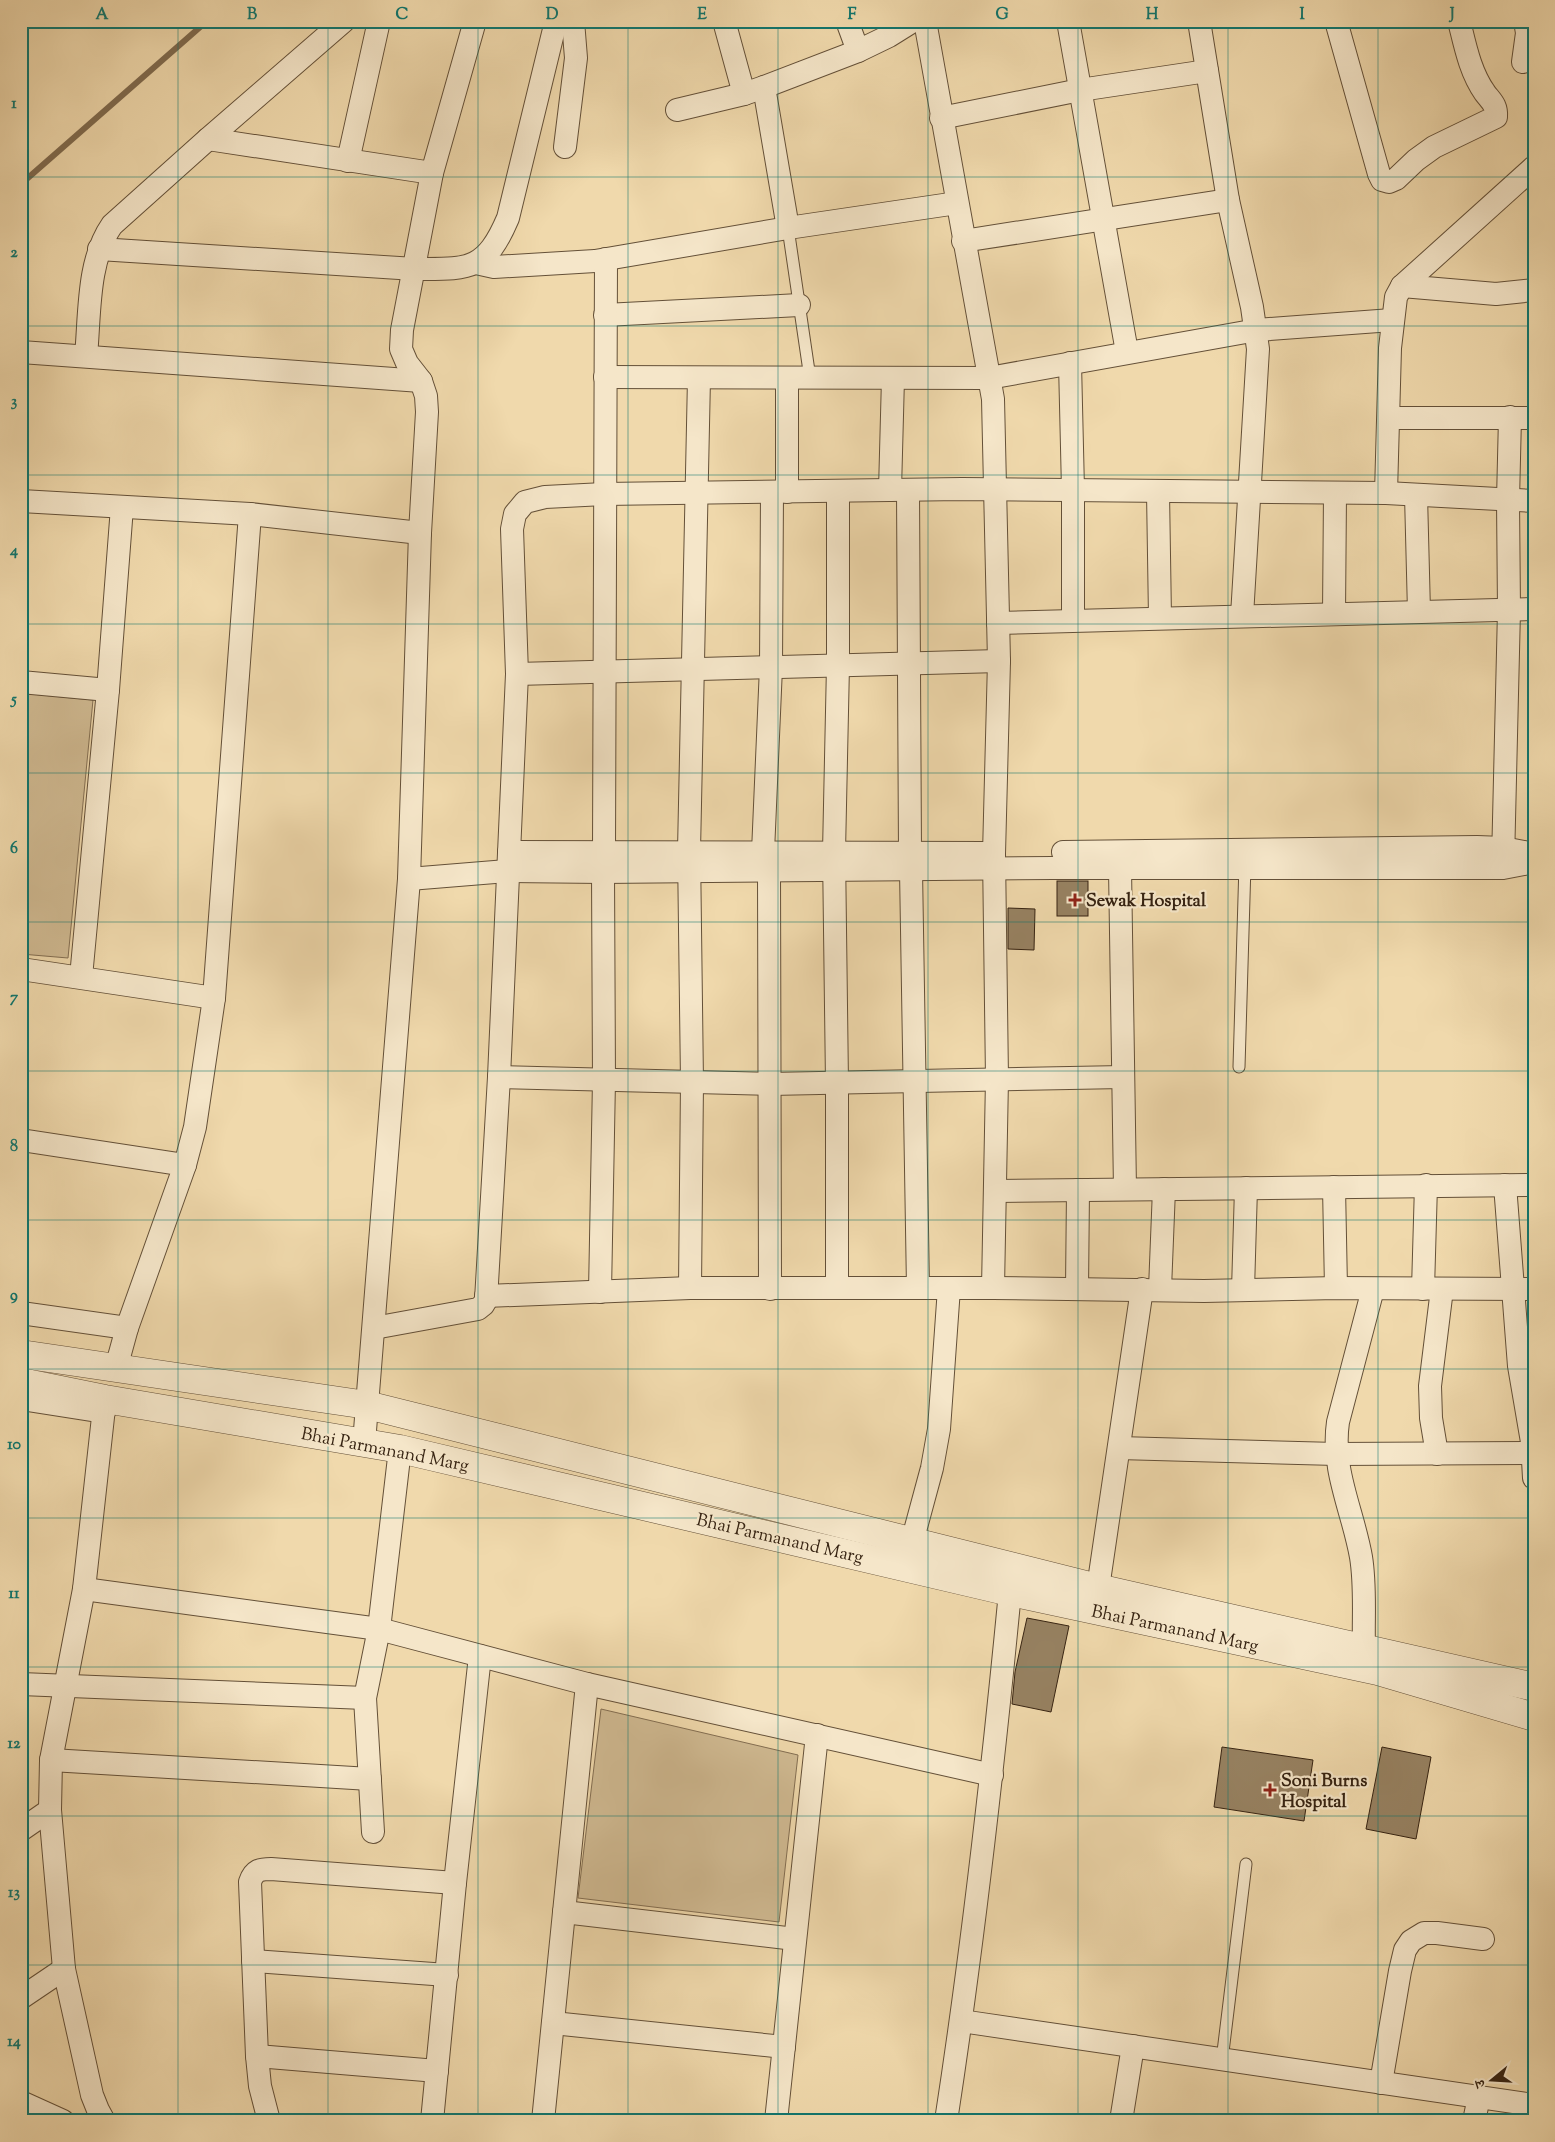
<svg xmlns="http://www.w3.org/2000/svg" width="1555" height="2142" viewBox="0 0 1555 2142" font-family="'Sorts Mill Goudy','Noto Serif Devanagari',serif">
<style>
.green{fill:#d0ba92;stroke:#836e52}
.lines{fill:none;stroke-linecap:round;stroke-linejoin:round}
.stream{stroke:#806b4f;stroke-width:6}
.building{fill:#978262;stroke:#362312}
.service-casing{stroke:#645038;stroke-width:13}
.minor-casing{stroke:#645038;stroke-width:24}
.tertiary-casing{stroke:#645038;stroke-width:29}
.service{stroke:#f5e6c9;stroke-width:11}
.minor{stroke:#f5e6c9;stroke-width:22}
.tertiary{stroke:#f5e6c9;stroke-width:28}
.grid{fill:none;stroke:#0f766e;stroke-width:1;stroke-opacity:0.55}
.poi-dot{fill:#8f2418;stroke:#f5e6c9;stroke-width:2}
.labels{text-anchor:middle;stroke-width:4.5;stroke-linejoin:round;paint-order:stroke}
.poi-label{font-size:18px;font-weight:bold;fill:#362312;stroke:#f5e6c9;text-anchor:start}
.street-label{font-size:18px;fill:#362312;stroke:#f5e6c9}
.neatline{fill:none;stroke:#0f766e;stroke-width:2}
.grid-label{font-size:16px;text-anchor:middle;font-weight:bold;fill:#0f766e}
</style>
<rect width="100%" height="100%" fill="#f0d9ac"/>
<filter id="stains"><feTurbulence type="fractalNoise" baseFrequency=".004" numOctaves="4"/><feColorMatrix values="0 0 0 0 .2 0 0 0 0 .09 0 0 0 0 .02 0 0 0 .5 -.17"/></filter>
<radialGradient id="worn" r=".72"><stop offset=".6" stop-color="#630" stop-opacity="0"/><stop offset="1" stop-color="#630" stop-opacity=".3"/></radialGradient>
<g class="green">
<polygon points="21,693 93,700 68,958 21,954"/>
<polygon points="601,1709 798,1755 779,1922 578,1898"/>
</g>
<g class="lines">
<polyline class="stream" points="21,184 207,21"/>
</g>
<g class="building">
<rect x="1057" y="881" width="31" height="35"/>
<polygon points="1008,908 1035,909 1034,950 1008,949"/>
<polygon points="1027,1618 1069,1626 1051,1712 1012,1704 1015,1672"/>
<polygon points="1222,1747 1313,1760 1304,1821 1214,1807"/>
<polygon points="1382,1747 1431,1757 1416,1839 1366,1829"/>
</g>
<g class="lines">
<defs>
<g id="service">
<polyline points="788,228 810,378"/>
<polyline points="1239,1067 1245,864"/>
<polyline points="1222,2060 1246,1864"/>
</g>
<g id="minor">
<polyline points="724,21 744,94"/>
<polyline points="847,21 858,51"/>
<polyline points="925,21 993,399 999,661 994,854 997,1079 993,1288"/>
<polyline points="1068,21 1127,352"/>
<polyline points="1199,21 1228,200 1252,307 1258,349 1242,616"/>
<path d="M1336,21l43,153 3,6 7,2 7,-3 20,-19 18,-13 62,-30c1,-12 -5,-16 -11,-24 -15,-21 -20,-48 -26,-72"/>
<polyline points="1523,62 1527,33 1525,21"/>
<polyline points="764,87 788,228"/>
<polyline points="677,110 744,94 764,87 858,51 889,36 913,21"/>
<polyline points="941,118 1080,90 1207,71"/>
<polyline points="208,139 432,173"/>
<polyline points="565,147 576,58 573,21"/>
<polyline points="348,161 379,21"/>
<polyline points="963,241 1228,200"/>
<path d="M99,249l316,20c53,0 70,3 93,-51l48,-197"/>
<polyline points="476,263 494,267 595,261 788,228 957,203"/>
<polyline points="1402,286 1496,294 1534,290"/>
<polyline points="605,315 799,305"/>
<polyline points="21,352 421,381"/>
<path d="M86,356c4,-42 1,-95 26,-131l96,-86 136,-118"/>
<polyline points="1070,363 1073,490 1073,620"/>
<polyline points="605,377 989,378 1257,330 1392,320"/>
<polyline points="1389,418 1534,418"/>
<polyline points="890,490 893,378"/>
<polyline points="908,490 910,853"/>
<polyline points="787,492 787,378"/>
<polyline points="1158,492 1160,618"/>
<polyline points="1386,493 1390,348 1396,297 1402,286 1534,167"/>
<polyline points="1416,495 1419,612"/>
<polyline points="21,501 250,514 420,533"/>
<polyline points="1334,614 1335,494"/>
<polyline points="998,623 1534,609"/>
<polyline points="517,674 999,661"/>
<polyline points="21,682 108,690"/>
<polyline points="509,852 986,853"/>
<polyline points="604,852 606,259"/>
<polyline points="763,852 771,667 772,492"/>
<polyline points="1063,852 1477,847 1503,848 1534,854"/>
<polyline points="1503,862 1509,610 1508,500 1510,417"/>
<polyline points="1120,868 1125,1189"/>
<polyline points="769,870 770,1289"/>
<polyline points="911,870 918,1288"/>
<polyline points="409,879 507,871 603,872 1053,868 1503,868 1534,862"/>
<polyline points="21,969 214,998"/>
<polyline points="81,977 108,690 122,507"/>
<polyline points="499,1077 770,1084 1123,1077"/>
<polyline points="21,1140 185,1165"/>
<polyline points="1505,1185 1519,1366 1532,1442 1534,1478"/>
<polyline points="1334,1187 1336,1288"/>
<polyline points="995,1191 1534,1185"/>
<polyline points="690,1288 692,1082 689,851 699,378"/>
<polyline points="837,1288 837,1083 834,852 838,665 838,491"/>
<polyline points="1077,1289 1078,1190"/>
<polyline points="1160,1289 1164,1189"/>
<polyline points="1423,1289 1426,1185"/>
<polyline points="1243,1290 1246,1188"/>
<polyline points="600,1292 604,1080 603,872"/>
<polyline points="486,1296 690,1288 993,1288 1204,1291 1336,1288 1534,1289"/>
<polyline points="21,1313 127,1328"/>
<polyline points="374,1328 478,1309 483,1305 486,1300 499,1077 517,674 512,529 515,514 525,502 545,497 604,494 962,489 1386,493 1534,501"/>
<polyline points="116,1368 127,1328 185,1165 195,1127 214,998 250,514"/>
<polyline points="21,1399 104,1412"/>
<polyline points="364,1443 409,879 420,533 427,412 426,396 421,381 407,363 401,349 402,330 432,173 475,21"/>
<polyline points="1119,1448 1336,1454 1532,1453"/>
<polyline points="1437,1454 1431,1418 1430,1386 1442,1289"/>
<polyline points="912,1542 932,1468 939,1429 949,1288"/>
<polyline points="1098,1588 1142,1289"/>
<polyline points="84,1589 379,1629 587,1684 992,1775"/>
<path d="M1364,1649c-1,-31 2,-62 -3,-92 -8,-46 -30,-87 -23,-135l35,-133"/>
<polyline points="21,1684 365,1698"/>
<polyline points="51,1760 370,1779"/>
<polyline points="21,1830 50,1810"/>
<polyline points="373,1832 365,1698 379,1629 400,1449"/>
<polyline points="564,1912 795,1939"/>
<polyline points="253,1961 447,1975"/>
<polyline points="21,1998 64,1969"/>
<polyline points="961,2021 1534,2105"/>
<polyline points="553,2023 784,2047"/>
<polyline points="257,2056 437,2071"/>
<polyline points="1381,2083 1400,1971 1405,1950 1411,1941 1424,1933 1437,1933 1483,1939"/>
<polyline points="21,2102 63,2121"/>
<polyline points="104,2121 98,2110 92,2095 64,1969 50,1810 51,1760 84,1589 105,1399"/>
<path d="M269,2121l-9,-35 -3,-30 -7,-174c4,-12 10,-13 21,-13l184,14"/>
<polyline points="432,2121 455,1883 480,1656"/>
<polyline points="543,2121 587,1684"/>
<polyline points="776,2121 817,1735"/>
<path d="M946,2121c27,-176 47,-352 64,-529l4,-16"/>
<polyline points="1121,2121 1133,2046"/>
<polyline points="1474,2121 1479,2097"/>
</g>
<g id="tertiary">
<polyline points="21,1354 367,1405 1098,1588 1534,1687"/>
<polyline points="21,1382 105,1399 400,1449 1010,1592 1378,1671 1534,1717"/>
</g>
</defs>
<use href="#service" class="service-casing"/>
<use href="#minor" class="minor-casing"/>
<use href="#tertiary" class="tertiary-casing"/>
<use href="#service" class="service"/>
<use href="#minor" class="minor"/>
<use href="#tertiary" class="tertiary"/>
</g>
<path class="grid" d="M178,21v2100M328,21v2100M478,21v2100M628,21v2100M778,21v2100M928,21v2100M1078,21v2100M1228,21v2100M1378,21v2100M21,177h1513M21,326h1513M21,475h1513M21,624h1513M21,773h1513M21,922h1513M21,1071h1513M21,1220h1513M21,1369h1513M21,1518h1513M21,1667h1513M21,1816h1513M21,1965h1513"/>
<g class="poi-dot">
<path d="M1072.5 892.5h5v5h5v5h-5v5h-5v-5h-5v-5h5z"/>
<path d="M1267.5 1782.5h5v5h5v5h-5v5h-5v-5h-5v-5h5z"/>
</g>
<g class="labels">
<g class="poi-label">
<text x="1086" y="906">Sewak Hospital</text>
<text x="1281" y="1786">Soni Burns<tspan x="1281" dy="21">Hospital</tspan></text>
</g>
<g class="street-label">
<text transform="translate(385 1449) rotate(11)" y="6">Bhai Parmanand Marg</text>
<text transform="translate(780 1538) rotate(13)" y="6">Bhai Parmanand Marg</text>
<text transform="translate(1175 1628) rotate(12)" y="6">Bhai Parmanand Marg</text>
</g>
</g>
<rect width="1555" height="2142" fill="none" stroke="#f0d9ac" stroke-width="55"/>
<g transform="translate(1492 2080) rotate(252)" stroke="#f5e6c9" stroke-width="4" paint-order="stroke">
<path d="M0-4L9 19L0 12L-9 19Z" fill="#362312"/>
<text y="-8" font-size="14" font-weight="bold" text-anchor="middle" fill="#362312">उ</text>
</g>
<rect x="28" y="28" width="1500" height="2086" class="neatline"/>
<g class="grid-label">
<text x="102" y="19">A</text>
<text x="252" y="19">B</text>
<text x="402" y="19">C</text>
<text x="552" y="19">D</text>
<text x="702" y="19">E</text>
<text x="852" y="19">F</text>
<text x="1002" y="19">G</text>
<text x="1152" y="19">H</text>
<text x="1302" y="19">I</text>
<text x="1452" y="19">J</text>
<text x="14" y="108">1</text>
<text x="14" y="257">2</text>
<text x="14" y="406">3</text>
<text x="14" y="555">4</text>
<text x="14" y="704">5</text>
<text x="14" y="853">6</text>
<text x="14" y="1002">7</text>
<text x="14" y="1151">8</text>
<text x="14" y="1300">9</text>
<text x="14" y="1449">10</text>
<text x="14" y="1598">11</text>
<text x="14" y="1748">12</text>
<text x="14" y="1897">13</text>
<text x="14" y="2046">14</text>
</g>
<rect width="100%" height="100%" filter="url(#stains)"/>
<rect width="100%" height="100%" fill="url(#worn)"/>
</svg>
